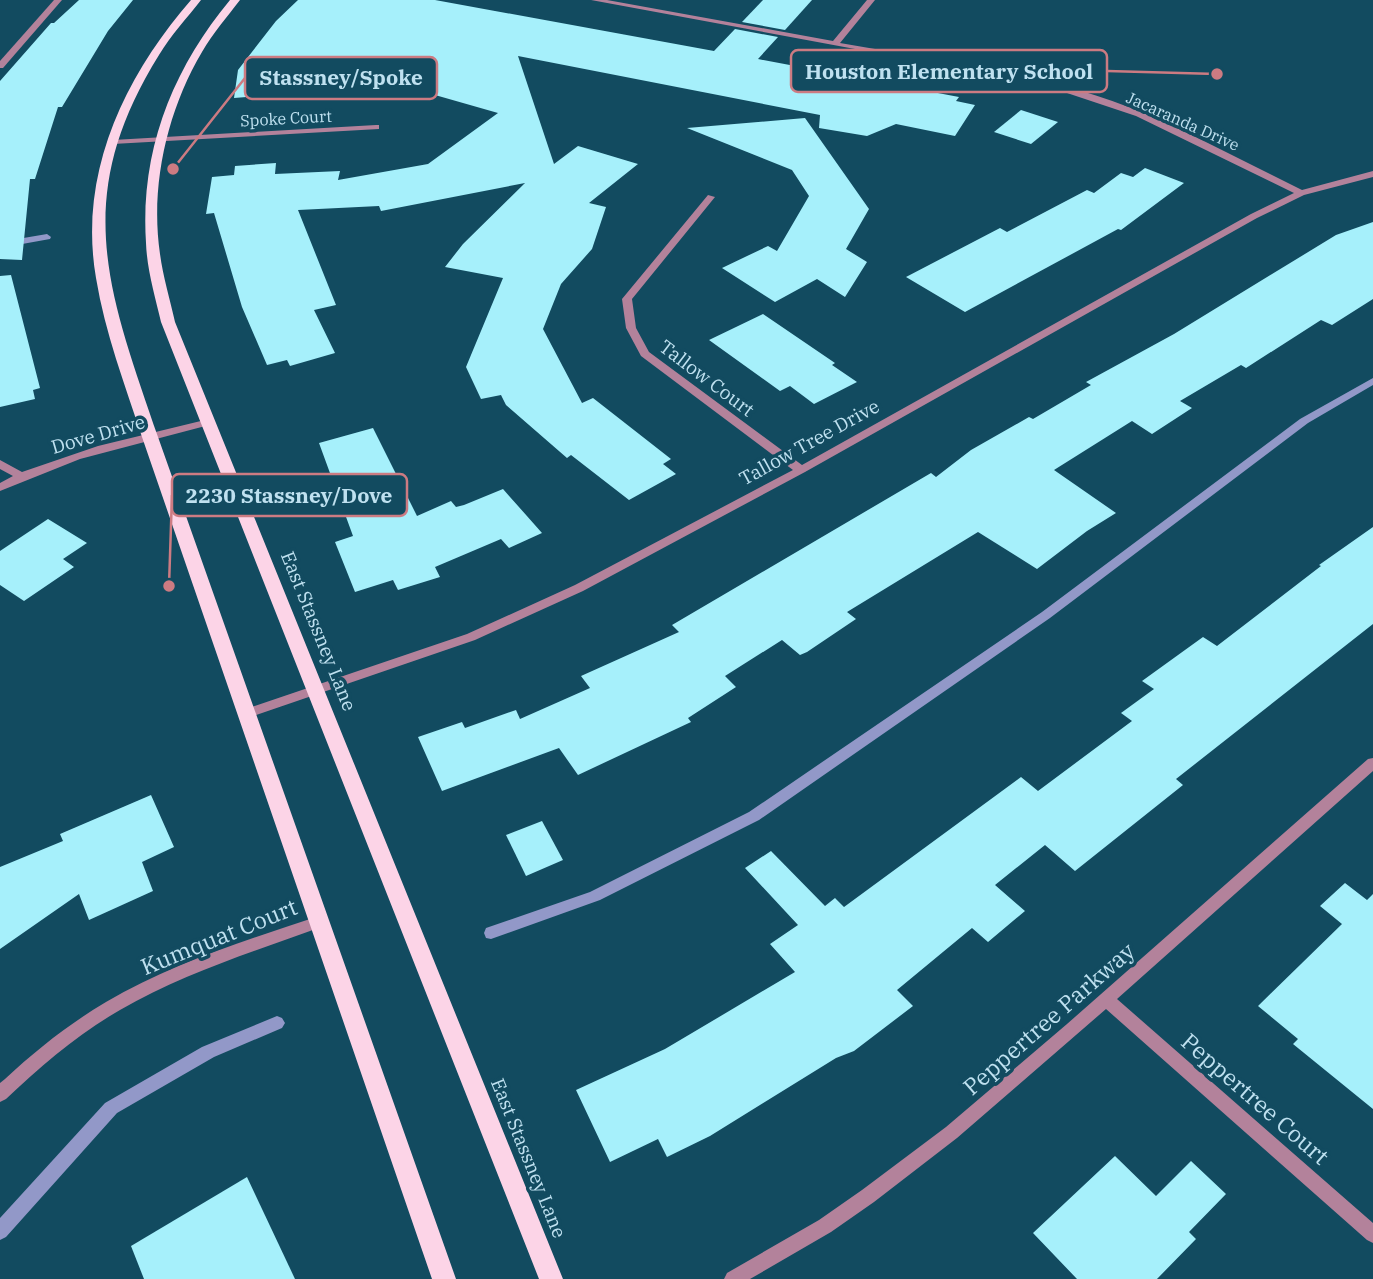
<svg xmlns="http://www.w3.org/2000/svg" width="1373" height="1279" viewBox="0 0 1373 1279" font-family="'IBM Plex Serif',serif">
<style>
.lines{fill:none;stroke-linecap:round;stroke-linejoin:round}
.stream{fill:#9298c8;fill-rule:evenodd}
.building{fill:#a6f0fb}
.minor{fill:#b3829b;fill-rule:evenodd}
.major{fill:#fcd4e7;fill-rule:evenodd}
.labels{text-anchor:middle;stroke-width:7;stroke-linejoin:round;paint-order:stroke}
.far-street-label{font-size:16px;fill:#bfe1f0;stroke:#124b60}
.street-label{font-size:19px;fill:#bfe1f0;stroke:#124b60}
.near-street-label{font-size:23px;fill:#bfe1f0;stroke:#124b60}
.leader{fill:none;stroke:#cc7b82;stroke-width:2.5}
.callout-dot{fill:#cc7b82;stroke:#124b60;stroke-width:2.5}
.callout{fill:#124b60;stroke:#cc7b82;stroke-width:2.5}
.callout-label{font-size:21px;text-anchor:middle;font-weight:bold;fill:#bfe1f0}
</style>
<rect width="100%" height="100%" fill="#124b60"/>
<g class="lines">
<g class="stream">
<polygon points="47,234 51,237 50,239 0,248 0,242"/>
<polygon points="1373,378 1373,385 1308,423 1050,618 759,820 600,900 491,939 486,938 484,933 486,928 590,892 749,812 1042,612 1300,419"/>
<polygon points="277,1016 282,1018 285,1023 282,1028 214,1057 117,1113 6,1237 0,1240 0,1218 105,1103 202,1047"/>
</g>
</g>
<g class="building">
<polygon points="79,0 133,0 108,31 62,107 58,107 35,179 30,179 22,260 0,259 0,81 51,23 54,23"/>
<polygon points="298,0 435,0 714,51 735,29 778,37 758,59 959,97 956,101 975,105 955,136 896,124 867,136 819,128 820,115 518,56 554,164 578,146 638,164 589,203 606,207 592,249 561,284 543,329 582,403 593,398 671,459 663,464 676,474 629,500 571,455 567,458 506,405 501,395 481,399 466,367 503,278 445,267 463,244 525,183 381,211 379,206 298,210 336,305 314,310 335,353 290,366 287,360 267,365 242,307 214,213 206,214 212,177 234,175 235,166 276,163 275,174 340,171 338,180 428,164 498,113 400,85 234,98 238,70 276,21"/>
<polygon points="763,0 812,0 785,30 742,22"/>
<polygon points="1021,110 1058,122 1031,144 994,132"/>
<polygon points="805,118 869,209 846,249 867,262 845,297 817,279 775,302 722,268 768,246 777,251 809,196 792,170 687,128"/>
<polygon points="1145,168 1184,183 1121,230 1118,229 965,312 906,277 1000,228 1007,232 1087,190 1094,193 1121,173 1133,177"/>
<polygon points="1373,222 1373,299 1332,325 1321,320 1246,368 1241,365 1180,401 1192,408 1152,434 1132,421 1054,470 1116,513 1087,531 1037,569 978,532 847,612 856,619 807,652 800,655 782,640 725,676 736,687 688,718 691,722 578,775 559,748 442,791 418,737 462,722 465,728 516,710 520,719 590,688 581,676 679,632 672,625 931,473 936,477 971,450 1029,417 1033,419 1091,385 1086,382 1174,334 1336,235"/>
<polygon points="11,275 40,388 33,390 35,399 0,407 0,276"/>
<polygon points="763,314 835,363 832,365 857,382 814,404 790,386 780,391 709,340"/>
<polygon points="373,428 417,516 451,501 456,507 464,505 503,489 542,533 509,548 501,539 435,567 440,577 398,590 393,580 355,592 335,542 353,536 319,443"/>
<polygon points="48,519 87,543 63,559 74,567 24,601 0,585 0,551"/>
<polygon points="1373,527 1373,624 1176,779 1183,785 1075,871 1045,845 995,885 1025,911 988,942 972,928 897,990 913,1006 854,1051 836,1058 710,1136 667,1157 658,1139 610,1162 576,1090 665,1049 795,972 770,944 798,925 745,868 771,851 825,906 835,898 844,907 1021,777 1038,791 1132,721 1121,713 1154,689 1142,681 1203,637 1217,646 1321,566 1319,565"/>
<polygon points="151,795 174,847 142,862 153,891 89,920 79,894 0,949 0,867 63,841 60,834"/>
<polygon points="542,821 563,860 526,876 506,835"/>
<polygon points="1345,883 1367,900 1373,894 1373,1109 1293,1044 1298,1039 1258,1006 1342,924 1320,906"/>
<polygon points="1115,1156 1156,1196 1191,1161 1226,1194 1189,1232 1196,1239 1157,1279 1077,1279 1033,1233"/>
<polygon points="247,1177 295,1279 144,1279 131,1246"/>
</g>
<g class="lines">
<g class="minor">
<polygon points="54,0 62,0 3,68 0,68 0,61"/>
<path d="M591,0h16l226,41 34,-41h8l-35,43c100,18 209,30 303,70 54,23 106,51 159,77l71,-19v6l-69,18 -47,23 -452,254 -222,119 -108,49 -222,76h-10l-1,-3 1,-3 224,-76 108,-49 218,-115 -152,-114 -15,-28 -4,-29 86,-104 7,2 -83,102 4,29 13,24 153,113 449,-251 43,-21 -158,-77 -78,-26 -41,-11z"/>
<polygon points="376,125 379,125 379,129 113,144 109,142 113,140"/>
<polygon points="209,419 214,422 213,424 80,459 0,491 0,483 13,476 0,469 0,460 22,472 98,446"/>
<polygon points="1373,758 1373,771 1117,999 1373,1223 1373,1243 1367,1240 1106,1009 957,1138 874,1202 831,1232 750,1279 724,1279 727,1273 819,1220 862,1190 946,1127 1067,1024 1368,759"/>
<path d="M319,916l5,2 2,4 -2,4c-69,25 -140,47 -204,84 -42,24 -79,56 -114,89l-6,3v-19l5,-4c31,-29 64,-55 101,-77 66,-39 141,-62 213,-86z"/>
</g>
<g class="major">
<path d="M191,0h10c-14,18 -30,35 -42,55 -89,143 -51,236 -1,382l298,842h-24l-290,-842c-17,-52 -37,-104 -46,-159 -18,-104 28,-201 95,-278z"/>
<path d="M230,0h10c-13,17 -27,33 -38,52 -35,59 -52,134 -42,202 3,23 10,45 15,68l388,957h-24l-378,-957c-6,-26 -14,-52 -15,-79 -6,-92 26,-173 84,-243z"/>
</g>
</g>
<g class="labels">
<g class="far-street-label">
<text transform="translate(286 118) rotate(-3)" y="6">Spoke Court</text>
<text transform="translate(1183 121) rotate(24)" y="6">Jacaranda Drive</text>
</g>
<g class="street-label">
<text transform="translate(707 378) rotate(37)" y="7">Tallow Court</text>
<text transform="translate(98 434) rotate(-16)" y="7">Dove Drive</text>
<text transform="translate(809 442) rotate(-29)" y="7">Tallow Tree Drive</text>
<text transform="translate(319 631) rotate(68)" y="7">East Stassney Lane</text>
<text transform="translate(529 1158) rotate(68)" y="7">East Stassney Lane</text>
</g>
<g class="near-street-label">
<text transform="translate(219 937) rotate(-22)" y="8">Kumquat Court</text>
<text transform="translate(1049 1019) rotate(-41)" y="8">Peppertree Parkway</text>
<text transform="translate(1255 1099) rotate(41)" y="8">Peppertree Court</text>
</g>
</g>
<path class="leader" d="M1217 74L1107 71M173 169L245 78M169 586L172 495"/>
<g class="callout-dot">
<circle cx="1217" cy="74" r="7"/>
<circle cx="173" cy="169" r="7"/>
<circle cx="169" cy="586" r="7"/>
</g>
<g class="callout">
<rect x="791" y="50" width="316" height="42" rx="7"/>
<rect x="245" y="57" width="192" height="42" rx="7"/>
<rect x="172" y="474" width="235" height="42" rx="7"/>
</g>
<g class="callout-label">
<text x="949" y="79">Houston Elementary School</text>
<text x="341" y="85">Stassney/Spoke</text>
<text x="289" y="503">2230 Stassney/Dove</text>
</g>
</svg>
